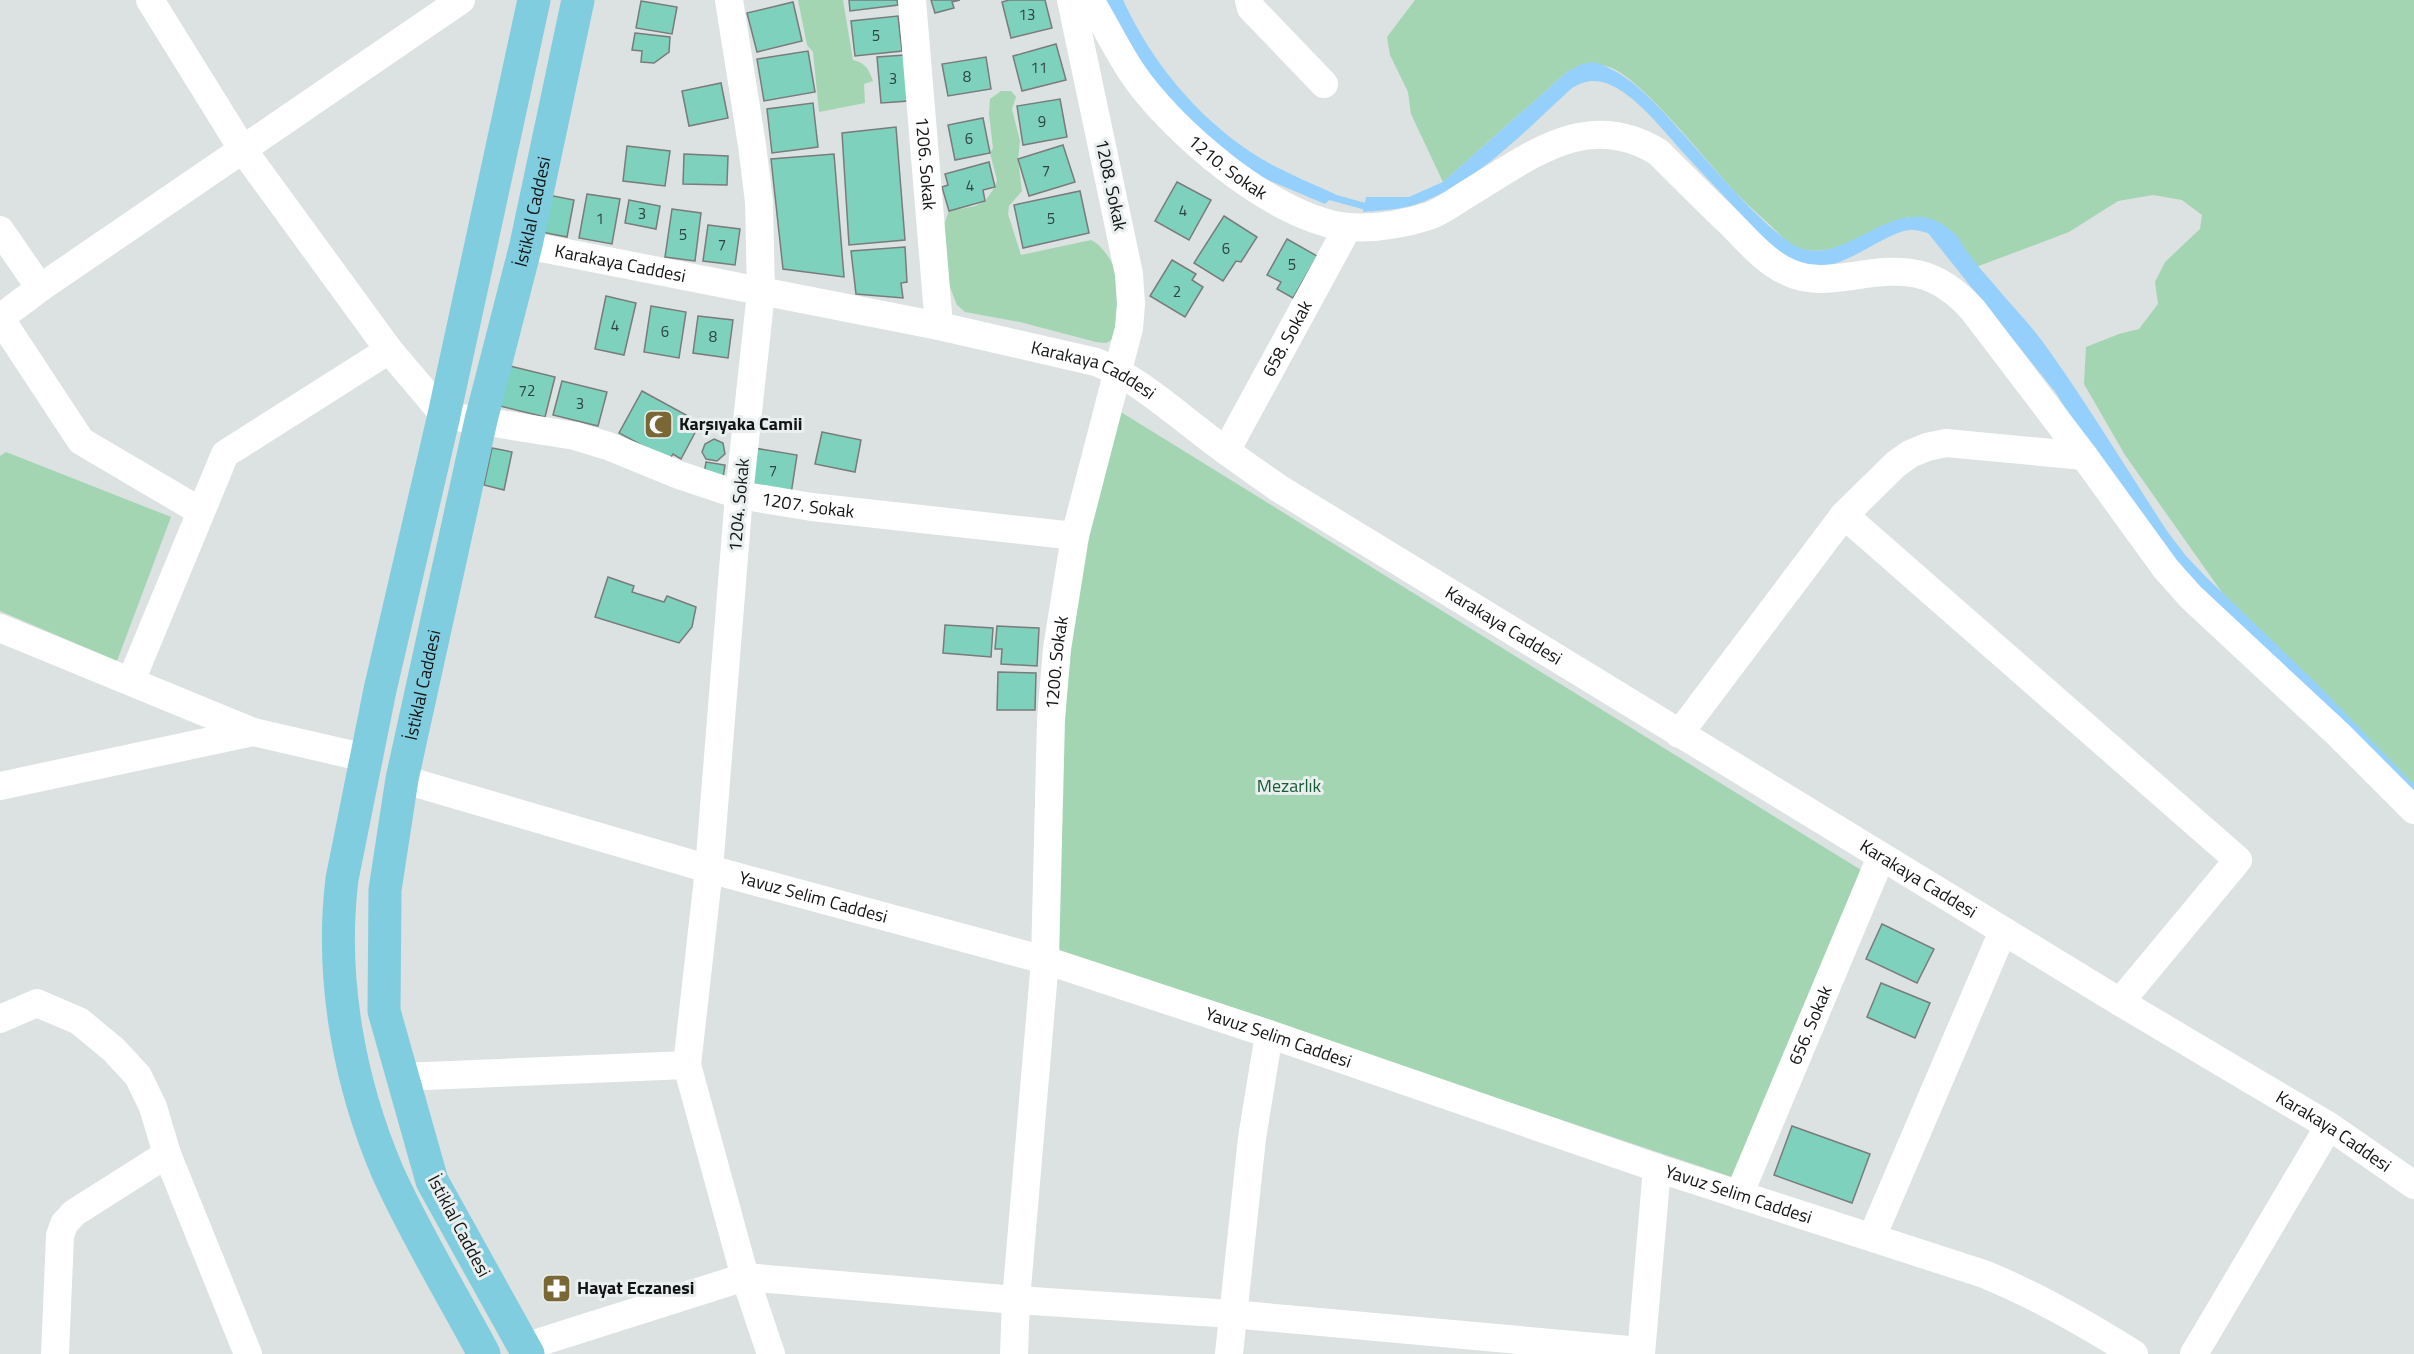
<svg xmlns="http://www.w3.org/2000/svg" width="2414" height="1354" viewBox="0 0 2414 1354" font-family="'Titillium Web',sans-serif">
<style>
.green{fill:#a3d5b2}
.water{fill:#94d0fb}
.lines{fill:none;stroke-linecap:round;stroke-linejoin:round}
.stream{stroke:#94d0fb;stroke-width:7}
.building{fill:#7ed1bc;stroke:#787c7b;stroke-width:1.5}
.minor{stroke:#fff;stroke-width:28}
.major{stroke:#80cde0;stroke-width:33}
.labels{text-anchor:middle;stroke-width:6;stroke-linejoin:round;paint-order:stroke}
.number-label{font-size:15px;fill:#2e433e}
.street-label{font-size:18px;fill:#131414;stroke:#e9eeee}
.poi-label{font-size:18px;font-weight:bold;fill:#131414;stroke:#e9eeee;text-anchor:start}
.park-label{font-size:18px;fill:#175c35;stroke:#e9eeee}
</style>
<rect width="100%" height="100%" fill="#dce1e1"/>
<g class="green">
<path d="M798,0h45l10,60c13,3 16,10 20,21l-9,3 1,19 -46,9 -6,-60 -6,-7z"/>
<path d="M1415,0h999v798l-162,-163 -127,-180 -41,-71 2,-37 33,-13 20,-5 19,-25 -3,-22 10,-20 35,-33 2,-14 -20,-15 -29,-5 -35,6 -49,31 -93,35 -67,-50c-31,9 -71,39 -103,33 -15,-2 -26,-16 -37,-26 -10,-9 -20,-18 -30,-28 -27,-27 -100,-123 -133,-130 -15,-4 -26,-1 -39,6l-124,110 -32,-68 -3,-22 -18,-37 -3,-18z"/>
<path d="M1001,91h10l5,6 -4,12 8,32 -2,18 4,32 -13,15 -1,8 13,41 70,-15c20,10 33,45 31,67 -1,10 -6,22 -9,32l-7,4 -10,-1 -76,-20 -55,-10 -8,-7 -7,-18 -8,-57 7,-19 26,-5 10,-5 10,-14 2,-7 -7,-27 3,-5 -4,-34 1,-15z"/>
<polygon points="1116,409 1861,870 1732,1177 1052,949 1066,640"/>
<polygon points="6,452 171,517 117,661 0,611 0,456"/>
</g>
<g class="water">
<path d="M1105,0h18c28,61 73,116 129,153 26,17 55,28 83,41l-10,10 -71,-30 -53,-41 -62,-70z"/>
<path d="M1594,62c37,11 65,45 90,73 31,34 68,80 105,107 43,31 87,-30 132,-25 13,1 22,7 32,15 7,6 10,15 16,22 7,10 15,19 23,28 19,23 41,45 58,70 41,58 78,119 117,179l19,25 20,21 112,108 96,100v23l-270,-275 -88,-140 -128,-160c-6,-1 -13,-4 -18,-3 -11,1 -21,7 -31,12 -44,24 -66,39 -110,2 -26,-28 -53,-56 -79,-84 -22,-23 -53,-66 -84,-77 -13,-4 -22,-2 -34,5 -45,41 -96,96 -155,116 -18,6 -36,6 -54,8l3,-15h43l34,-15 124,-110 15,-8z"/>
</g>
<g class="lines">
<polyline class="stream" points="1324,195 1371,208"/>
</g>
<g class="building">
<polygon points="849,0 897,0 898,5 850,11"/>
<polygon points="931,0 960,0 952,2 954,8 935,13"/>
<polygon points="1009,0 1045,0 1052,28 1011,38 1002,2"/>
<polygon points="641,1 677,7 672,34 636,28"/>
<polygon points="793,2 802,41 757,52 747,13"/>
<polygon points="898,16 902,51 855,56 851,21"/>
<polygon points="635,33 670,37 669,52 654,63 641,62 642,51 632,50"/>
<polygon points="1056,44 1066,80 1022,91 1013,56"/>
<polygon points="808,51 815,92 764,101 757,59"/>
<polygon points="905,55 909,101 881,103 877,57"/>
<polygon points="986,57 991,89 948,96 942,64"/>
<polygon points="721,83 728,118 689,126 682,91"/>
<polygon points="1060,99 1067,137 1023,145 1017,106"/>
<polygon points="813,103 818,147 772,153 767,109"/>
<polygon points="983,118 990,153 955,160 948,125"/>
<polygon points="896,127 905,240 849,245 842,133"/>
<polygon points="1063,145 1075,182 1029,196 1018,159"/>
<polygon points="627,146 670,151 665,186 623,181"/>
<polygon points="684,154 728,156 727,185 683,184"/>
<polygon points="834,154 844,277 783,269 771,159"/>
<polygon points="989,162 995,187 983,190 985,201 949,211 942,187 948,185 945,174"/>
<polygon points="1177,182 1211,200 1189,240 1155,221"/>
<polygon points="1080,191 1089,233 1023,248 1014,205"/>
<polygon points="543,194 574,200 567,237 536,231"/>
<polygon points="587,194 620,199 612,244 579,238"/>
<polygon points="629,200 660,206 656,229 625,223"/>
<polygon points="672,209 701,213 695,261 665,257"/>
<polygon points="1224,216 1257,237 1241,262 1236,261 1223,281 1194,263"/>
<polygon points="708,225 740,229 735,265 703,261"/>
<polygon points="1287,239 1317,256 1293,298 1277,289 1281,282 1267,275"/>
<polygon points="905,247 907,282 901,283 903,298 856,294 851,251"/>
<polygon points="1172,260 1196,274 1192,280 1203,287 1185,317 1150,296"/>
<polygon points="606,296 636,303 624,355 595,349"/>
<polygon points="651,306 686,312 679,358 644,352"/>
<polygon points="698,316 733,320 728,358 693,353"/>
<polygon points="510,366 555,377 545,417 500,406"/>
<polygon points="562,381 607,392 598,426 553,415"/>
<polygon points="642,391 688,416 686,420 698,427 681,459 673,454 669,460 619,433"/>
<polygon points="822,432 861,440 855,472 815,464"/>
<polygon points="714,439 723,443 725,454 717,461 706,459 702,452 705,444"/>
<polygon points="492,448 512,452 504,490 484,485"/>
<polygon points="754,448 797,455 791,494 748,487"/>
<polygon points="706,462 725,465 723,478 704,474"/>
<polygon points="608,577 634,586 632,592 664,602 667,596 696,607 692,627 679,643 595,617"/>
<polygon points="945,625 993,628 991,657 943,653"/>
<polygon points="997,626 1039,628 1037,666 1001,664 1002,649 995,649"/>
<polygon points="998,672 1036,673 1035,710 997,710"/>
<polygon points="1882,924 1934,949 1917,983 1866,959"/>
<polygon points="1881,983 1930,1003 1915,1038 1867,1017"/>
<polygon points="1792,1126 1870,1154 1852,1203 1774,1175"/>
</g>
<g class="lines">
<g class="minor">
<path id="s1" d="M150,0l93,150 146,200 55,65 131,21 33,10 71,29 60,20 73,12 263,29"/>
<polyline points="729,0 752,145 759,202 761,292 739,495 709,869 687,1065 745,1277 771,1354"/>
<path id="s2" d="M912,0l27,326"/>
<path id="s3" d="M1090,0c14,23 26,48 41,71 39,59 144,149 217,156 26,2 56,-3 81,-11 12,-4 24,-13 35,-20 63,-37 121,-89 194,-44 24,24 48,48 72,71 18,18 36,40 60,50 21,9 41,6 63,3 52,-9 83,-7 120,34l111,146 82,113 25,28 147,137 76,76"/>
<polyline points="1249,0 1251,8 1324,84"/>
<polyline points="0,230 40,288"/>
<path id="s4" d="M526,245l413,81 157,36c40,16 71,44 105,70 25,20 52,38 79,57l840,513 209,124 85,59"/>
<path id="s5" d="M1226,451l122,-224"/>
<polyline points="200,511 81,441 0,318 40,288 461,0"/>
<polyline points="1844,515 2238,860 2120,1002"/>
<polyline points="0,628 253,732 366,758"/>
<polyline points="131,681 225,454 389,350"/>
<polyline points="1679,734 1844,515 1896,464 1910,454 1927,447 1946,443 2084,456"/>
<path id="s6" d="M402,779l307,90 336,91 224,74 388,134 327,106c54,22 101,49 150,80"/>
<polyline points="0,786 253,732"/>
<polyline points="0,1019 37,1003 79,1021 114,1050 138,1076 153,1107 167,1154 248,1354"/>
<polyline points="402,1077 687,1065"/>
<path id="s7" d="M1739,1195l142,-338"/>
<polyline points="1872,1237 2003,931"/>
<polyline points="524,1347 745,1277 1016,1300 1232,1314 1640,1351"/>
<polyline points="55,1354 60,1236 64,1224 74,1213 167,1154"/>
<path id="s8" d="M1014,1354l2,-54 29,-340 6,-241 6,-70 18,-113 54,-208 2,-24 -2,-30 -58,-274"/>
<polyline points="1229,1354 1252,1138 1269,1034"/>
<polyline points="1641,1354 1657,1168"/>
<polyline points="2194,1354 2329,1126"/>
</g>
<g class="major">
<path d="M484,1354c-32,-60 -68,-119 -96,-181 -39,-91 -58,-195 -46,-294l38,-189 64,-275 90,-415"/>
<path id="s9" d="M528,1354l-96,-173 -48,-170 1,-121 17,-111 79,-359 45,-175 52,-245"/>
</g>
</g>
<defs>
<symbol id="mosque-square" viewBox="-11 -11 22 22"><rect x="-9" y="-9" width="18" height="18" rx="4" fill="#796735" stroke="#e9eeee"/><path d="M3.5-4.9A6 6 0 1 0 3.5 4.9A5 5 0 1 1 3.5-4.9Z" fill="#fff"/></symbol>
<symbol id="pharmacy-square" viewBox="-11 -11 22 22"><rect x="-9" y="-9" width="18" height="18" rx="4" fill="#796735" stroke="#e9eeee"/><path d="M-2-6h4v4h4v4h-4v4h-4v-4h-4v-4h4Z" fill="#fff"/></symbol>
</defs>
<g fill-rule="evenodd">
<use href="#mosque-square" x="642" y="408" width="33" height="33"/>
<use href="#pharmacy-square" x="540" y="1272" width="33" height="33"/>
</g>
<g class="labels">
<g class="number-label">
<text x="1027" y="20">13</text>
<text x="876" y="41">5</text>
<text x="1039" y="73">11</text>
<text x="967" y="82">8</text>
<text x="893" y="84">3</text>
<text x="1042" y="127">9</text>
<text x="969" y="144">6</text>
<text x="1046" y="176">7</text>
<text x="970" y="191">4</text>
<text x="1183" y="216">4</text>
<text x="642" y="219">3</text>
<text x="600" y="224">1</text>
<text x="1051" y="224">5</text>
<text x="683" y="240">5</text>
<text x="722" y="250">7</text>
<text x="1226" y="254">6</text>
<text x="1292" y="270">5</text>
<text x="1177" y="297">2</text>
<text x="615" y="331">4</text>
<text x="665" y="337">6</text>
<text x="713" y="342">8</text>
<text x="527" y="396">72</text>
<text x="580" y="409">3</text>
<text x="773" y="476">7</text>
</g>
<g class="street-label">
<text dy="6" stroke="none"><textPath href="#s2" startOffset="164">1206. Sokak</textPath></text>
<text dy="6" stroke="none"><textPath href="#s3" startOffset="219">1210. Sokak</textPath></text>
<text transform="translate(1111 185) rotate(78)" y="6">1208. Sokak</text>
<text dy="6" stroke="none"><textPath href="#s9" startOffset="1190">İstiklal Caddesi</textPath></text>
<text dy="6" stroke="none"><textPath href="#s4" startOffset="96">Karakaya Caddesi</textPath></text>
<text dy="6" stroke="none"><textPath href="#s5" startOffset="128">658. Sokak</textPath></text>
<text dy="6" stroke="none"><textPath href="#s4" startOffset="582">Karakaya Caddesi</textPath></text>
<text transform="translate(739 505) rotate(-85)" y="6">1204. Sokak</text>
<text dy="6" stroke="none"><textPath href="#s1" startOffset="886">1207. Sokak</textPath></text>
<text dy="6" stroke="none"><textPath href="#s4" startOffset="1068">Karakaya Caddesi</textPath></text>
<text dy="6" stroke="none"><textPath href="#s8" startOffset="693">1200. Sokak</textPath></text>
<text dy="6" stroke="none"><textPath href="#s9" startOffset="704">İstiklal Caddesi</textPath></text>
<text dy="6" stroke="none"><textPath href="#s4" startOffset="1554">Karakaya Caddesi</textPath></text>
<text dy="6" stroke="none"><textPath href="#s6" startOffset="428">Yavuz Selim Caddesi</textPath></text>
<text dy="6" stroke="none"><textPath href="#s7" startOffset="184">656. Sokak</textPath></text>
<text dy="6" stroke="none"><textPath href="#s6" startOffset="914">Yavuz Selim Caddesi</textPath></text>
<text dy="6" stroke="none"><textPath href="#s4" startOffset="2040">Karakaya Caddesi</textPath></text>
<text dy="6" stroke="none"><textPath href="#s6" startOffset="1400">Yavuz Selim Caddesi</textPath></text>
<text transform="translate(459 1226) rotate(62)" y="6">İstiklal Caddesi</text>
</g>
<g class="poi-label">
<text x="679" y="430">Karşıyaka Camii</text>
<text x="577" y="1294">Hayat Eczanesi</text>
</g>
<g class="park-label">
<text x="1289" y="792">Mezarlık</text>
</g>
</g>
</svg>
